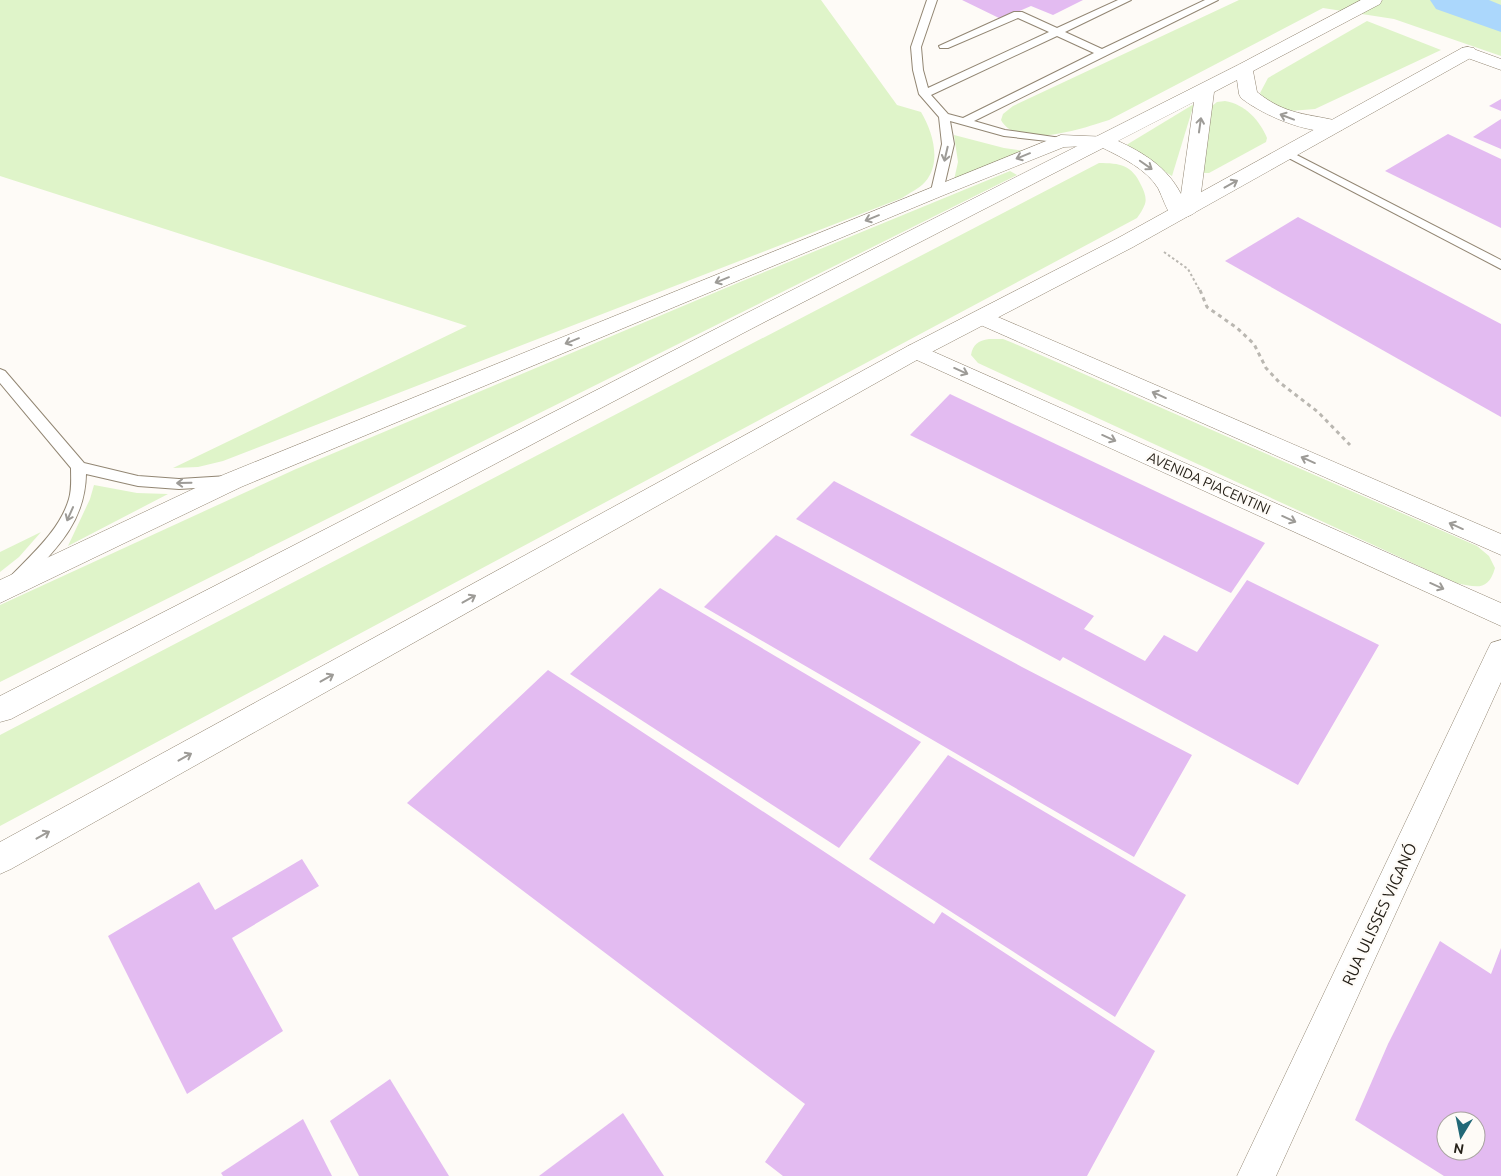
<svg xmlns="http://www.w3.org/2000/svg" width="1501" height="1176" viewBox="0 0 1501 1176" font-family="Ubuntu,sans-serif">
<style>
.green{fill:#dff4c9}
.lines{fill:none;stroke-linecap:round;stroke-linejoin:round}
.river{fill:#abd7fc;fill-rule:evenodd}
.building{fill:#e3bbf1;fill-rule:evenodd}
.lane-casing{stroke:#928673;stroke-width:2}
.street-casing{stroke:#928673;stroke-width:1}
.secondary-casing{stroke:#928673;stroke-width:1}
.highway-casing{stroke:#928673;stroke-width:1}
.path-far1{stroke:#bab7b1;stroke-width:2;stroke-dasharray:2.5 2.5;stroke-linecap:butt}
.path{stroke:#bab7b1;stroke-width:3;stroke-dasharray:4 4;stroke-linecap:butt}
.lane{fill:#fff;fill-rule:evenodd}
.street{fill:#fff;fill-rule:evenodd}
.secondary{fill:#fff;fill-rule:evenodd}
.highway{fill:#fff;fill-rule:evenodd}
.oneway{stroke:#9d9b97}
.labels{text-anchor:middle;stroke-width:4.5;stroke-linejoin:round;paint-order:stroke}
.street-label{font-size:14px;fill:#252018;stroke:#fefbf7}
.near-street-label{font-size:16px;fill:#252018;stroke:#fefbf7}
</style>
<rect width="100%" height="100%" fill="#fefbf7"/>
<g class="green">
<path d="M0,0h821l76,105 24,7c12,20 21,51 4,70 -6,7 -16,11 -23,16l-679,263 -25,6 -25,1 294,-142 -467,-150z"/>
<path d="M1239,0h262v56l-107,-37 -71,-11 -214,112c-25,8 -91,31 -108,0l2,-6 10,-8z"/>
<polygon points="1367,21 1441,50 1315,109 1290,111 1266,103 1260,93 1268,78"/>
<path d="M1225,101c20,3 35,20 42,37l-1,4 -57,31h-8l-1,-8 12,-59 5,-4z"/>
<polygon points="1194,104 1172,176 1123,147"/>
<polygon points="954,135 1004,148 1025,151 954,180 958,162"/>
<path d="M1099,163c21,0 33,2 42,22 3,6 6,13 4,19 -2,5 -5,10 -8,14l-1137,608v-91z"/>
<polygon points="1010,171 1017,175 0,682 0,605 296,469 740,282"/>
<path d="M989,339h14l10,4 464,203 12,10 6,12c-7,24 -19,19 -39,15l-478,-220 -7,-8c2,-11 7,-14 18,-16z"/>
<polygon points="94,485 137,493 168,494 68,546 90,499"/>
<polygon points="41,532 19,557 0,572 0,552"/>
</g>
<g class="lines">
<polygon class="river" points="1430,0 1489,0 1501,5 1501,32 1436,9"/>
</g>
<g class="building">
<polygon points="962,0 1083,0 1053,15 1031,6 1001,19"/>
<polygon points="1501,99 1501,111 1489,106"/>
<polygon points="1501,119 1501,149 1473,137"/>
<polygon points="1448,134 1501,159 1501,228 1385,171"/>
<polygon points="1298,217 1501,324 1501,417 1225,261"/>
<polygon points="950,394 1265,543 1231,593 910,435"/>
<polygon points="834,481 1094,616 1084,629 1145,661 1164,635 1197,652 1247,580 1379,645 1298,785 1063,657 1060,661 796,519"/>
<polygon points="776,535 1022,667 1192,755 1134,857 704,607"/>
<polygon points="660,588 921,742 839,848 570,674"/>
<polygon points="548,670 934,924 942,912 1155,1051 1087,1176 783,1176 765,1162 805,1104 407,803"/>
<polygon points="948,755 1186,895 1115,1017 869,859"/>
<polygon points="302,859 319,886 232,938 283,1031 187,1094 108,936 199,882 215,910"/>
<path d="M1440,941l51,33 10,-26v228h-57l-89,-56 33,-76zM1446,1121h30v30h-30z"/>
<polygon points="390,1079 449,1176 359,1176 330,1121"/>
<polygon points="623,1113 664,1176 539,1176"/>
<polygon points="303,1119 332,1176 223,1176 221,1173"/>
</g>
<g class="lines">
<defs>
<g id="lane">
<path d="M927,0h10l-16,47 2,23 5,18 121,-56 -31,-14 -70,30h-8l-1,-2 75,-34h8l35,16 61,-28h13l-66,32 37,17 103,-49h13l-244,121 31,9 56,8 4,1 2,2 -2,2 -61,-7 -54,-15 4,23 -11,47 -6,4 -6,-4 11,-47 -3,-27 -20,-23 -6,-24 -2,-23zM1057,36l37,17 -131,65 -15,-4 -17,-19z"/>
<polygon points="1287,150 1501,260 1501,269 1283,155 1281,153"/>
<path d="M0,369l5,2 79,92 54,13 41,3 49,-3 5,1 3,4 -3,4 -5,1 -49,3 -41,-3 -52,-12c-1,50 -32,77 -64,111l-6,2 -6,-2 -2,-4 2,-4c22,-23 50,-47 59,-78 3,-10 2,-21 2,-31l-71,-85z"/>
</g>
<g id="street">
<polygon points="1468,47 1501,59 1501,70 1462,56 1459,52 1462,48"/>
<polygon points="984,311 1501,534 1501,555 976,323 973,318 976,313"/>
<polygon points="916,344 1501,603 1501,626 908,356 904,351 908,346"/>
<polygon points="1501,640 1501,682 1276,1176 1237,1176 1487,651 1491,643"/>
</g>
<g id="secondary">
<polygon points="1468,47 1474,48 1477,52 1474,56 1133,247 924,356 11,869 0,874 0,842 908,346 1118,238 1462,48"/>
<polygon points="1061,135 1110,137 1113,141 1110,145 1064,147 944,195 241,487 0,603 0,580 223,475"/>
</g>
<path id="highway" d="M1361,0h21l-2,4 -127,67 4,21c30,24 50,21 85,30l3,4 -3,4c-29,7 -78,-14 -101,-32l-2,-4 -2,-14 -23,12 -15,116c-5,8 -18,12 -27,9 -6,-8 -9,-19 -14,-29 -12,-19 -35,-30 -55,-40l-352,181 -740,390 -11,3v-26l735,-377 503,-254zM1194,102l-13,92c-14,-27 -37,-41 -63,-53z"/>
</defs>
<use href="#lane" class="lane-casing"/>
<use href="#street" class="street-casing"/>
<use href="#secondary" class="secondary-casing"/>
<use href="#highway" class="highway-casing"/>
<polyline class="path-far1" points="1164,252 1188,269 1200,291"/>
<polyline class="path" points="1200,290 1207,307 1237,328 1254,344 1266,368 1279,382 1318,412 1350,445"/>
<use href="#lane" class="lane"/>
<use href="#street" class="street"/>
<use href="#secondary" class="secondary"/>
<use href="#highway" class="highway"/>
</g>
<defs><path id="oneway-shaft" d="M-6 0H5M1.5-3L5.5 0L1.5 3" fill="none" stroke-width="1.6" stroke-linecap="round" stroke-linejoin="round" transform="scale(1.25)"/></defs>
<g class="oneway">
<use href="#oneway-shaft" transform="translate(1287 117) rotate(-159)"/>
<use href="#oneway-shaft" transform="translate(1200 125) rotate(-82)"/>
<use href="#oneway-shaft" transform="translate(946 154) rotate(103)"/>
<use href="#oneway-shaft" transform="translate(1023 156) rotate(158)"/>
<use href="#oneway-shaft" transform="translate(1146 165) rotate(35)"/>
<use href="#oneway-shaft" transform="translate(1231 184) rotate(-29)"/>
<use href="#oneway-shaft" transform="translate(872 218) rotate(158)"/>
<use href="#oneway-shaft" transform="translate(722 280) rotate(158)"/>
<use href="#oneway-shaft" transform="translate(572 341) rotate(158)"/>
<use href="#oneway-shaft" transform="translate(961 371) rotate(24)"/>
<use href="#oneway-shaft" transform="translate(1159 395) rotate(-156)"/>
<use href="#oneway-shaft" transform="translate(1109 438) rotate(24)"/>
<use href="#oneway-shaft" transform="translate(1308 460) rotate(-156)"/>
<use href="#oneway-shaft" transform="translate(184 483) rotate(179)"/>
<use href="#oneway-shaft" transform="translate(70 514) rotate(114)"/>
<use href="#oneway-shaft" transform="translate(1289 519) rotate(24)"/>
<use href="#oneway-shaft" transform="translate(1456 526) rotate(-156)"/>
<use href="#oneway-shaft" transform="translate(1437 586) rotate(24)"/>
<use href="#oneway-shaft" transform="translate(469 599) rotate(-29)"/>
<use href="#oneway-shaft" transform="translate(327 678) rotate(-29)"/>
<use href="#oneway-shaft" transform="translate(185 757) rotate(-29)"/>
<use href="#oneway-shaft" transform="translate(43 835) rotate(-29)"/>
</g>
<g class="labels">
<g class="street-label">
<text transform="translate(1209 483) rotate(24)" y="5">AVENIDA PIACENTINI</text>
</g>
<g class="near-street-label">
<text transform="translate(1379 914) rotate(-65)" y="6">RUA ULISSES VIGANÓ</text>
</g>
</g>
<g transform="translate(1461 1136) rotate(190)"><circle r="24" fill="#fefbf7" stroke="#a7a39e"/>
<path d="M0-4L9 19L0 12L-9 19Z" fill="#226877"/>
<text y="-8" font-size="14" font-weight="bold" text-anchor="middle" fill="#252018">N</text>
</g>
</svg>
